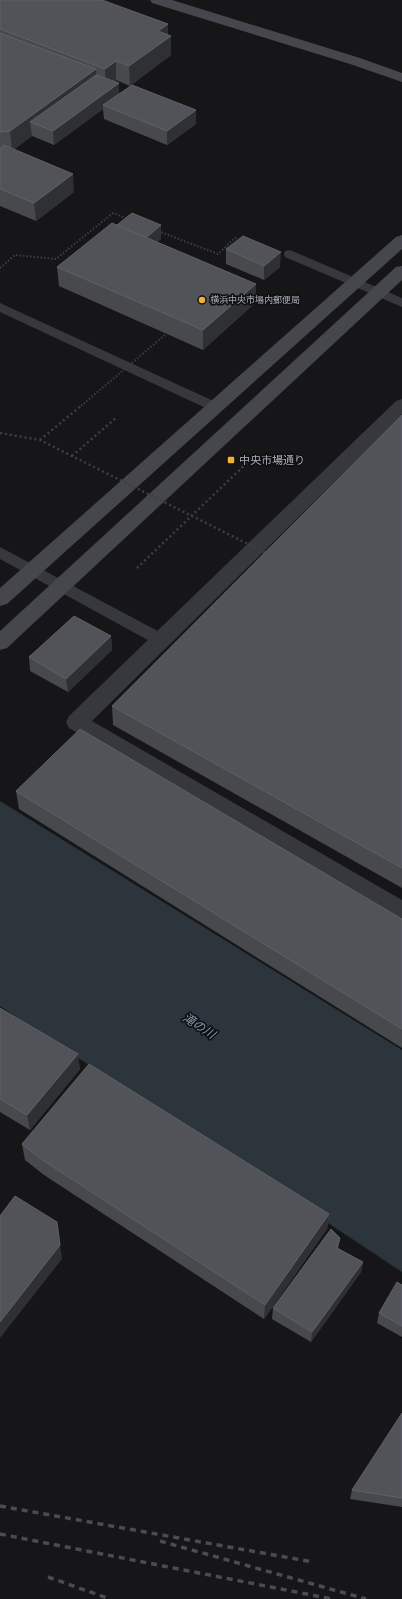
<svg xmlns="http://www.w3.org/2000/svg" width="402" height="1599" viewBox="0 0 402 1599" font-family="'IBM Plex Sans','Noto Sans JP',sans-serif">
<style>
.water{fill:#2c353c}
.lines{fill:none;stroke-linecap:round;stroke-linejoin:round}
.path-far1{stroke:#3d3f44;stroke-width:2;stroke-dasharray:1.5 2;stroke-linecap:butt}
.path{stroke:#3d3f44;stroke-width:2.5;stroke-dasharray:2 3;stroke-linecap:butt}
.lane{fill:#37383d;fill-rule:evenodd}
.street{fill:#37383d;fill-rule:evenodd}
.secondary{fill:#45474d;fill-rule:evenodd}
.rail{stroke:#4a4c52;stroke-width:3.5;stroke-dasharray:6 5;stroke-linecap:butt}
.path-bridge-far1{stroke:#3d3f44;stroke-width:2;stroke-dasharray:1.5 2;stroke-linecap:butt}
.path-bridge{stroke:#3d3f44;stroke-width:2.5;stroke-dasharray:2 3;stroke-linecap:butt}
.wall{fill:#47494d}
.shaded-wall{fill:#2f3033}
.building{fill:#525359;stroke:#5f6168}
.poi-dot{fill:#f2b134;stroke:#111113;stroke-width:1.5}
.labels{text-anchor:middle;stroke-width:3.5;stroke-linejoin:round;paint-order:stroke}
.far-poi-label{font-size:9px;fill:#a8adb8;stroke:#111113;text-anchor:start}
.poi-label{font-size:11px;fill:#a8adb8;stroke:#111113;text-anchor:start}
.water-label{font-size:12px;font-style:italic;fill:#7f9bb3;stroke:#111113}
</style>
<rect width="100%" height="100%" fill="#161618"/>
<polygon class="water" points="0,801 402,1050 402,1272 0,1006"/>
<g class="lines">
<g class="path-far1">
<polyline points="158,231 218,254 235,238 241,241"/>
<polyline points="0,268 15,255 56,259 113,213 128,219"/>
</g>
<g class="path">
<polyline points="72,456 117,417"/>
<polyline points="137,568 249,461"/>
</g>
<g class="lane">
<polygon points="290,250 402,298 402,307 285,257 284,254 285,251"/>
<polygon points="0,303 220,404 222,407 220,410 215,412 210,410 0,312"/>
<polygon points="0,547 167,636 169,640 167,644 161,646 155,644 0,559"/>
</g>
<polygon class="street" points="402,399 402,415 92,721 402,900 402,922 394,919 69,728 66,722 69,716 396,401"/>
<g class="secondary">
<polygon points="150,0 172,0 360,58 402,73 402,82 350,64 152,3"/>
<polygon points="402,235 402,249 7,604 0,606 0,588 396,237"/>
<polygon points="402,266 402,280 7,648 0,650 0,631 396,267"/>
</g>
<g class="rail">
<polyline points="0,1506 313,1562"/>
<polyline points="0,1534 332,1599"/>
<polyline points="160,1541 366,1599"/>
<polyline points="48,1577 110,1599"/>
</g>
<polyline class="path-bridge-far1" points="81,406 166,334"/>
<g class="path-bridge">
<polyline points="0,433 40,440 266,553"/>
<polyline points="40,440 82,405"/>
</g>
</g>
<g class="wall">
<polygon points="0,0 168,35 171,55 130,86 116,80 115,82 119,94 196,124 167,145 104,119 103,109 54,145 32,136 14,149 74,192 36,221 0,206"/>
<polygon points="117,225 161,239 157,242 256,284 255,303 203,350 59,286 57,267"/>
<polygon points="226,249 280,267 264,280 226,264"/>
<polygon points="402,415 402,888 113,725 112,706"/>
<polygon points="111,636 112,650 68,692 30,671 29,657"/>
<polygon points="16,791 402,919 402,1048 19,809"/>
<polygon points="0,1008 80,1069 30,1130 0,1112"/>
<polygon points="22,1144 329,1214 327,1229 264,1319 44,1175 25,1160"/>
<polygon points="340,1238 338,1249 363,1262 361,1272 311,1342 272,1319 273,1308"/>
<polygon points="402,1285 402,1337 377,1323 379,1313"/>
<polygon points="402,1413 402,1507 350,1499 352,1490"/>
</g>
<g class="shaded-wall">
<polygon points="168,24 168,38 171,36 171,55 130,86 129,66 158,31"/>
<polygon points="116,61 116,80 106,88 105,69"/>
<polygon points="96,69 97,88 30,122 32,136 12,151 10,131"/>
<polygon points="119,83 119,97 103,105 103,109 54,145 53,131"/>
<polygon points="196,110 196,124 167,145 167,131"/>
<polygon points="73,174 74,192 36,221 34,203"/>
<polygon points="161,225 161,239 142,255 141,241"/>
<polygon points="281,252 280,267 264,280 264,266"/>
<polygon points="256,284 255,303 203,350 203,330"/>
<polygon points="111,636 112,650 68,692 66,679"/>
<polygon points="78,1054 80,1069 30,1130 27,1115"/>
<polygon points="329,1214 327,1229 264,1319 265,1305"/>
<polygon points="57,1222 62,1259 0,1338 0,1322"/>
<polygon points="363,1262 361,1272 311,1342 312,1332"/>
</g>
<g class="building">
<polygon points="0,0 102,0 168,24 158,31 171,36 129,66 116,61 105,69 0,29"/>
<polygon points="0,33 96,69 10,131 0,132"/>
<polygon points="96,75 119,83 53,131 30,122"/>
<polygon points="132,85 196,110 167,131 103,105"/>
<polygon points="4,145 73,174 34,203 0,189 0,149"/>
<polygon points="132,213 161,225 146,238 117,225"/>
<polygon points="112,223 256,284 203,330 57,267"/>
<polygon points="243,236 281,252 264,266 226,249"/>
<polygon points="402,415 402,868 112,706"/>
<polygon points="74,616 111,636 66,679 29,657"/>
<polygon points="80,729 402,919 402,1029 16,791"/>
<polygon points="0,1008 78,1054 27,1115 0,1099"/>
<polygon points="89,1064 329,1214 265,1305 41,1159 22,1144"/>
<polygon points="15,1196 57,1222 60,1245 0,1322 0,1216"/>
<polygon points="331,1229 340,1238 337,1248 363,1262 312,1332 273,1308"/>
<polygon points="397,1282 402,1285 402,1326 379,1313"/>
<polygon points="402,1413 402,1498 352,1490"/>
</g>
<g class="poi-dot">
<circle cx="202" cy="300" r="4"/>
<rect x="227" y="456" width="8" height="8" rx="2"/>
</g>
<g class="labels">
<g class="far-poi-label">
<text x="210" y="303">横浜中央市場内郵便局</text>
</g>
<g class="poi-label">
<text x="239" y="464">中央市場通り</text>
</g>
<g class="water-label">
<text transform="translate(199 1026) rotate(33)" y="4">滝の川</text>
</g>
</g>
</svg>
